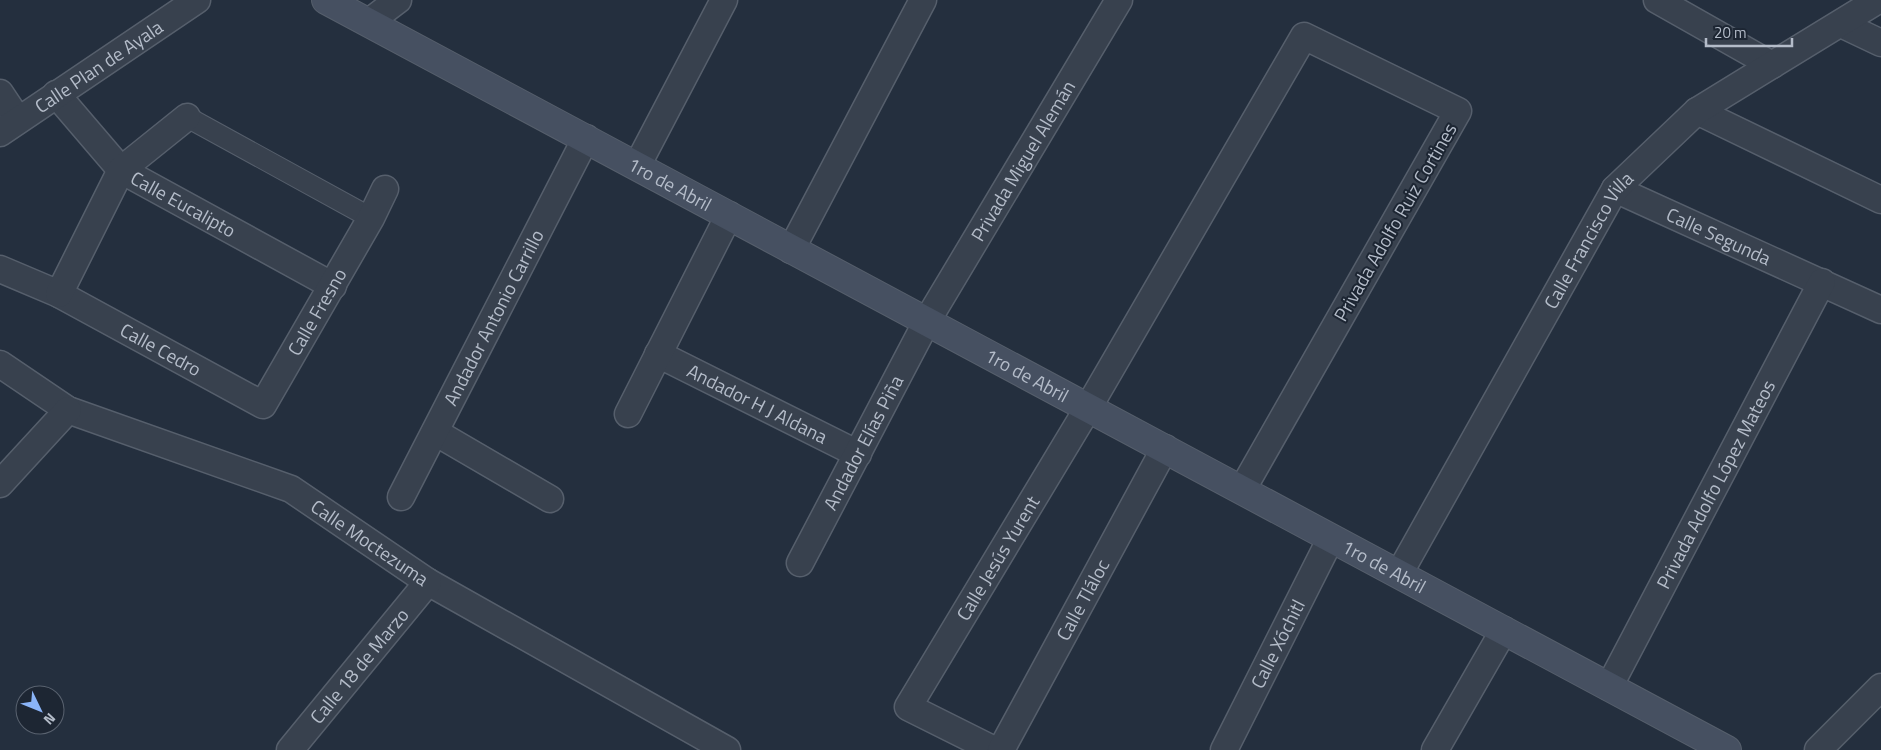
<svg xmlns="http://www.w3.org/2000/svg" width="1881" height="750" viewBox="0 0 1881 750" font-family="'Titillium Web',sans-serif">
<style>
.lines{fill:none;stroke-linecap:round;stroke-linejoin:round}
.pedestrian-casing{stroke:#565f6c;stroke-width:22}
.minor-casing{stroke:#565f6c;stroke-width:29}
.secondary-casing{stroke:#565f6c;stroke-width:30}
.pedestrian{stroke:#38414e;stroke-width:20}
.minor{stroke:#38414e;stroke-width:26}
.secondary{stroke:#465061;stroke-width:28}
.labels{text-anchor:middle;stroke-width:4;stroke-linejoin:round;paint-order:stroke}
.street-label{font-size:19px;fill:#b4bcc9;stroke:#1d2633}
</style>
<rect width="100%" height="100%" fill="#242f3e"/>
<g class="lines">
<defs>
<polyline id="pedestrian" points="187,117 371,218"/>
<g id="minor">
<polyline points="1657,0 1772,65"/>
<polyline points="369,22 398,0"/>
<polyline points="1841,24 1881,43"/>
<polyline points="0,93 18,120"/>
<path id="s1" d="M56,94l65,76 212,116"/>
<polyline points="1697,111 1881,200"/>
<path id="s2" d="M0,133l197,-133"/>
<polyline points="637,166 724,0"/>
<path id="s3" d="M1615,189l266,121"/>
<polyline points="791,250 923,0"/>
<path id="s4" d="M0,269l59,25 204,111 108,-187 14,-29"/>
<polyline points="59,294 121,170 187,117"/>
<path id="s5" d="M658,354l200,100"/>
<path id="s6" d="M0,364l68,46 223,79 137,93 299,168"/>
<polyline points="628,414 729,215"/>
<polyline points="435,432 550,499"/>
<polyline points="0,484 68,410"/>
<path id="s7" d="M401,497l185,-359"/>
<path id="s8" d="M800,563l127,-242 192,-321"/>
<path id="s9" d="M1399,574l216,-385 82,-78 181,-111"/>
<path id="s10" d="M1609,687l213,-405"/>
<path id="s11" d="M290,750l138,-168"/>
<path id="s12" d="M994,750l-86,-43 180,-299 216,-372 154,75 -216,379"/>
<path id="s13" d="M1001,750l164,-302"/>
<path id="s14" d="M1224,750l107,-212"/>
<polyline points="1435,750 1504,630"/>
<polyline points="1818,750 1881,687"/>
</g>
<g id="secondary">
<path id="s15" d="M326,0l1401,750"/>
</g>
</defs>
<use href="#pedestrian" class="pedestrian-casing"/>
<use href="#minor" class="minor-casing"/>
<use href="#secondary" class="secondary-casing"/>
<use href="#pedestrian" class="pedestrian"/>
<use href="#minor" class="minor"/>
<use href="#secondary" class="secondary"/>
</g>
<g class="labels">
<g class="street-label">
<text dy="7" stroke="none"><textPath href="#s2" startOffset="119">Calle Plan de Ayala</textPath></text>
<text dy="7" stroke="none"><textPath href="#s8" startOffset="460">Privada Miguel Alemán</textPath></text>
<text dy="7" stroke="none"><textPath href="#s15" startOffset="390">1ro de Abril</textPath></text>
<text dy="7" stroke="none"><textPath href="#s1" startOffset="171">Calle Eucalipto</textPath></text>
<text transform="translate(1395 222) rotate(-60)" y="7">Privada Adolfo Ruiz Cortines</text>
<text dy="7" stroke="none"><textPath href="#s3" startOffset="114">Calle Segunda</textPath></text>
<text dy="7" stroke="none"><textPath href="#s9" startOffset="384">Calle Francisco Villa</textPath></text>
<text dy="7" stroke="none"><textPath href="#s4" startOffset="404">Calle Fresno</textPath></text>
<text dy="7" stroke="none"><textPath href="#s7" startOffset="202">Andador Antonio Carrillo</textPath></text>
<text dy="7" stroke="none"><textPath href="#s4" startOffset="180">Calle Cedro</textPath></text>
<text dy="7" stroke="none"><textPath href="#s15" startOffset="795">1ro de Abril</textPath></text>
<text dy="7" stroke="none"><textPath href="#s5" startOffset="111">Andador H J Aldana</textPath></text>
<text dy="7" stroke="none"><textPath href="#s8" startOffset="136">Andador Elías Piña</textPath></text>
<text dy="7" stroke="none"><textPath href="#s10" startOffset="229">Privada Adolfo López Mateos</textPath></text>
<text dy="7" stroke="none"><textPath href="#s6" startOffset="414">Calle Moctezuma</textPath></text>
<text dy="7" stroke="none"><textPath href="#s12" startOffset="270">Calle Jesús Yurent</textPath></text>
<text dy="7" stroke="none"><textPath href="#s15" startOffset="1200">1ro de Abril</textPath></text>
<text dy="7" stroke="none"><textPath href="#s13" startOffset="171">Calle Tláloc</textPath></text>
<text dy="7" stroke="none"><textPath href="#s14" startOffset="119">Calle Xóchitl</textPath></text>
<text dy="7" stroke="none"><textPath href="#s11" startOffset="109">Calle 18 de Marzo</textPath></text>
</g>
</g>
<g transform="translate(40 710) rotate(133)"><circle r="24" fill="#1d2633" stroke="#59626f"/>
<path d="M0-4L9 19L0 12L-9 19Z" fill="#8ab4f8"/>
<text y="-8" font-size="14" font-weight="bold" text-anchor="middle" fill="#b4bcc9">N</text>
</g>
<path d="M1706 38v8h86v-8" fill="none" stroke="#b4bcc9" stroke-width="2.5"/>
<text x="1714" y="38" font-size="15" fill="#b4bcc9" stroke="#1d2633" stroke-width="4" paint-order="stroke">20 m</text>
</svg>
